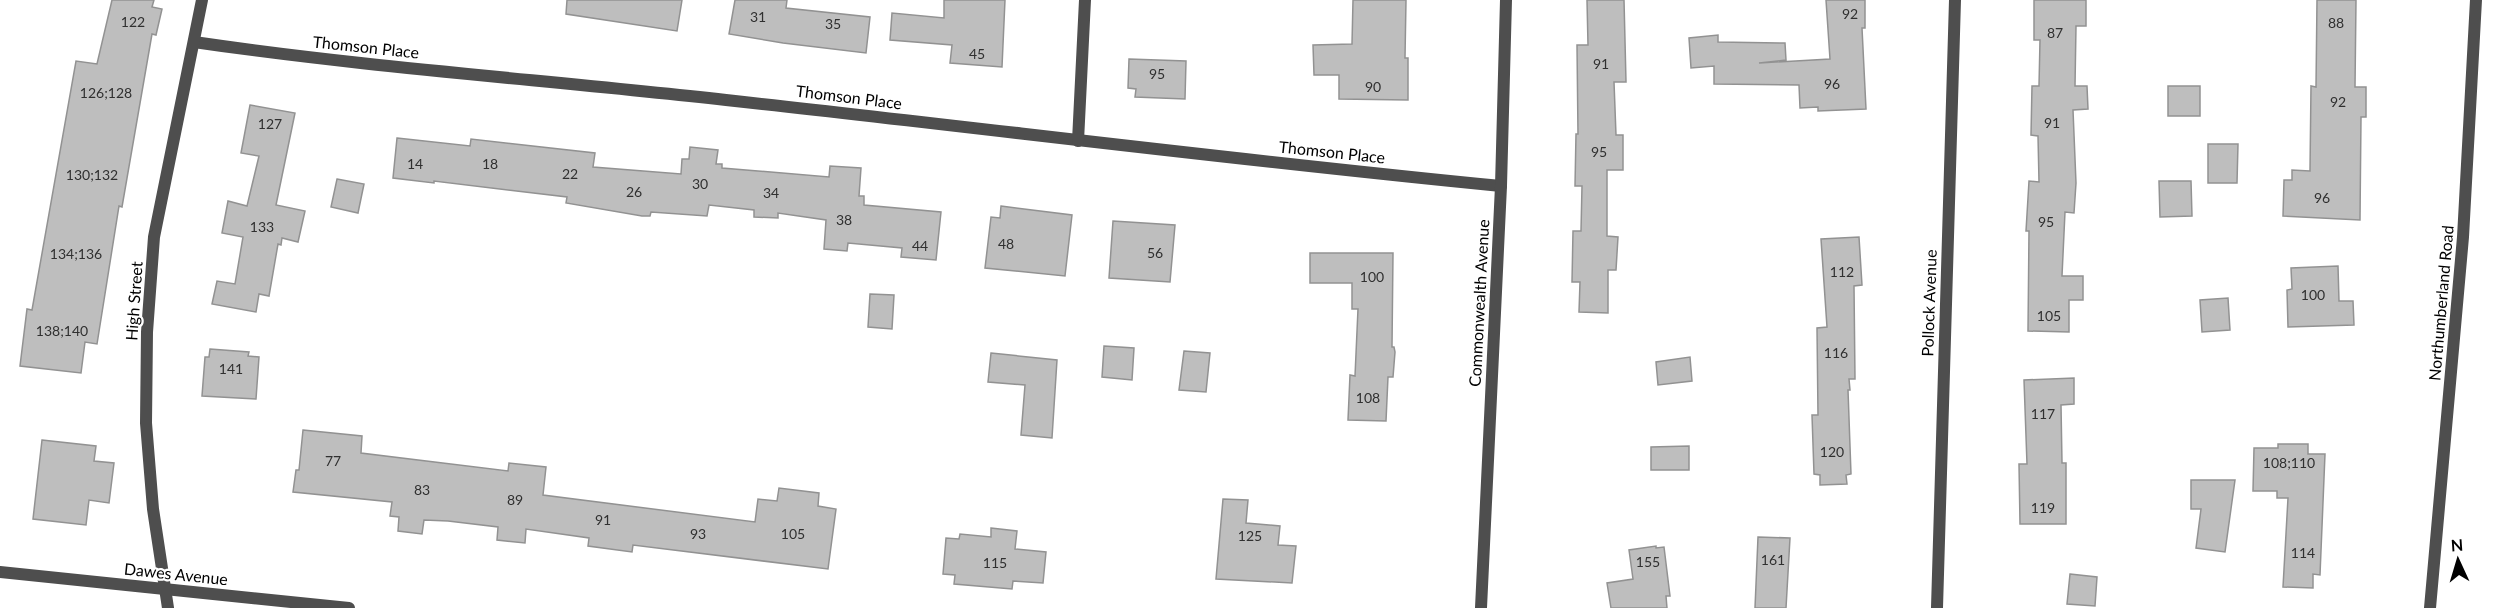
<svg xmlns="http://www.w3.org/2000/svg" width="2506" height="608" viewBox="0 0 2506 608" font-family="Lato,sans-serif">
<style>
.building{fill:#bebebe;stroke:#929292;stroke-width:1.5}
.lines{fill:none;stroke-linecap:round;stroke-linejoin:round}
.minor{stroke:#4e4e4e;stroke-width:12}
.labels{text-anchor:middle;stroke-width:4.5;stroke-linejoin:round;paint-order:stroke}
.number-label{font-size:14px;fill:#303030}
.street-label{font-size:16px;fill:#000;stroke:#fff}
</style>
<rect width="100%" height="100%" fill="#fff"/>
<g class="building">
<polygon points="112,0 154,0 152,7 162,9 156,35 152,34 122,207 119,206 97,344 85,342 81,373 20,366 27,309 32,310 76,61 97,64"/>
<polygon points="567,0 682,0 677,31 566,14"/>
<polygon points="735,0 787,0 786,8 870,17 866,53 783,43 729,34"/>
<polygon points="944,0 1005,0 1002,67 950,63 952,45 890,40 892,13 944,18"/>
<polygon points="1353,0 1406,0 1405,58 1408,58 1408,100 1339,99 1339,75 1314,75 1313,45 1352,44"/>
<polygon points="1587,0 1624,0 1626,82 1614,82 1616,135 1623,135 1623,170 1607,170 1607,236 1618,237 1616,270 1608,270 1608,313 1579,312 1580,282 1572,282 1573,231 1581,231 1582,186 1575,186 1576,134 1578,134 1577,45 1588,45"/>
<polygon points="1826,0 1865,0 1865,28 1862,28 1866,109 1818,111 1818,107 1800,108 1799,85 1714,84 1714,66 1691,68 1689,38 1718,35 1718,42 1785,43 1786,60 1759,63 1830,59"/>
<polygon points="2034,0 2086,0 2086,26 2076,26 2075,86 2087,86 2088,109 2073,110 2076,183 2074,213 2065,212 2062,276 2083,276 2083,300 2069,300 2069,332 2028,331 2029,231 2026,231 2029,181 2039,182 2038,136 2031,135 2032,86 2039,86 2040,40 2034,40"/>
<polygon points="2317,0 2356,0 2355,87 2366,87 2366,117 2361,117 2360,220 2283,216 2284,180 2292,180 2292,170 2310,171 2311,86 2316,87"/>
<polygon points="1129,59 1186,61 1185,99 1135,97 1136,89 1128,88"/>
<rect x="2168" y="86" width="32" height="30"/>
<polygon points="250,105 295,113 276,205 305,211 298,242 282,238 281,245 278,244 269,296 259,294 256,312 212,304 217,281 235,284 243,237 222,233 228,201 247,206 259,156 241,153"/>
<polygon points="397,138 470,146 471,139 595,153 593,167 681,174 682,159 689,159 690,147 718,150 716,164 722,164 722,168 829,177 830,166 861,168 859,196 864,196 864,205 941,212 936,260 901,257 902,248 848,243 847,251 824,249 826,220 778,213 778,218 754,217 754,210 709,205 707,216 651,212 650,216 642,216 566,203 567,197 434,181 434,183 393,178"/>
<polygon points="2208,144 2238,144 2237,183 2208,183"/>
<polygon points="337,179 364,184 358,213 331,207"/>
<polygon points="2159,181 2191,181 2192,216 2160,217"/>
<polygon points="1001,206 1072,215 1065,276 985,268 991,217 1000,218"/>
<polygon points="1113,221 1175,225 1170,282 1109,278"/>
<polygon points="1859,237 1862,285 1854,286 1855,379 1849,379 1850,390 1848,390 1851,474 1846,475 1847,484 1820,485 1820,475 1814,474 1812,415 1818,415 1817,328 1827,327 1821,239"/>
<polygon points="1310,253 1393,253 1392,347 1394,347 1395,352 1393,377 1388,377 1386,421 1348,420 1350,375 1355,376 1358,309 1352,309 1352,283 1310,283"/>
<polygon points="2338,266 2339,301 2353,301 2354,325 2288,327 2287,290 2292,289 2291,268"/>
<polygon points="870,294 894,295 892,329 868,327"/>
<polygon points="2228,298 2230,330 2202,332 2200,300"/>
<polygon points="1104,346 1134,348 1132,380 1102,377"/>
<polygon points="210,349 249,352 248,356 259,357 256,399 202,396 205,357 209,357"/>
<polygon points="1184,351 1210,353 1206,392 1179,390"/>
<polygon points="991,353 1057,360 1052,438 1021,435 1025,385 988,382"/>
<polygon points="1690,357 1692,381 1658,385 1656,362"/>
<polygon points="2074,378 2074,404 2061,405 2062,463 2066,463 2066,524 2020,524 2019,464 2027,464 2024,380"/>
<polygon points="303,430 362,436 361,453 508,471 509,463 546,467 543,495 755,522 758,499 777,501 779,488 819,493 818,506 836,509 828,569 633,545 632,552 588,546 589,538 526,529 525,543 497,540 498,527 448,521 424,520 422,534 398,531 399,517 390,516 392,502 293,492 296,470 299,470"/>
<polygon points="42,440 96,446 94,461 114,463 109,503 89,500 86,525 33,519"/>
<polygon points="2278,444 2308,444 2308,454 2325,454 2320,575 2313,574 2313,588 2283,587 2288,498 2277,498 2277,491 2253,491 2254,448 2278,448"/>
<polygon points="1689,446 1689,470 1651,470 1651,447"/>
<polygon points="2191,480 2235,480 2225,552 2196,548 2201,509 2191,509"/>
<polygon points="1223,499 1248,500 1246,523 1280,526 1278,545 1296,546 1292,583 1216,579"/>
<polygon points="991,528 1017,531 1015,549 1046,552 1043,583 1013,581 1012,589 954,584 955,575 943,574 946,538 959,539 960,534 991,537"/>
<polygon points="1758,537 1790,538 1786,608 1755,608"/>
<polygon points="1656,546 1656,548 1664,547 1670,596 1666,596 1667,608 1611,608 1607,583 1633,579 1629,550"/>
<polygon points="2070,574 2097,577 2095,606 2067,604"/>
</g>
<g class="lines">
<g class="minor">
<path d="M194,42c177,26 355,38 532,58 258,28 516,61 775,86"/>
<polyline points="1078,141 1085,0"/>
<polyline points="0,572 349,608"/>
<polyline points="168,608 153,509 146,423 147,332 154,237 202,0"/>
<polyline points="1481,608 1501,186 1506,0"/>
<polyline points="1937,608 1955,0"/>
<polyline points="2430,608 2463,237 2476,0"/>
</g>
</g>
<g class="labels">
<g class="number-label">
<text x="1850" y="19">92</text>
<text x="758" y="22">31</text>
<text x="133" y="27">122</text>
<text x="2336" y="28">88</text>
<text x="833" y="29">35</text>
<text x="2055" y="38">87</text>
<text x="977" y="59">45</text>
<text x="1601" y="69">91</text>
<text x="1157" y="79">95</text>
<text x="1832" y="89">96</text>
<text x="1373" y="92">90</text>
<text x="106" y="98">126;128</text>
<text x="2338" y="107">92</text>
<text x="2052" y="128">91</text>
<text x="270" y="129">127</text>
<text x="1599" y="157">95</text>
<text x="415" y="169">14</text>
<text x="490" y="169">18</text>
<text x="570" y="179">22</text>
<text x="92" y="180">130;132</text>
<text x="700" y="189">30</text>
<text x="634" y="197">26</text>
<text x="771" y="198">34</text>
<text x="2322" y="203">96</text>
<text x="844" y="225">38</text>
<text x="2046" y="227">95</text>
<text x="262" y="232">133</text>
<text x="1006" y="249">48</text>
<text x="920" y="251">44</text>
<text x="1155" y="258">56</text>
<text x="76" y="259">134;136</text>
<text x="1842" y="277">112</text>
<text x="1372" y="282">100</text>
<text x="2313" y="300">100</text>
<text x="2049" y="321">105</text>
<text x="62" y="336">138;140</text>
<text x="1836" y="358">116</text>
<text x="231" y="374">141</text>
<text x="1368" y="403">108</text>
<text x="2043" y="419">117</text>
<text x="1832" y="457">120</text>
<text x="333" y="466">77</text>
<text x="2289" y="468">108;110</text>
<text x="422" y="495">83</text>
<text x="515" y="505">89</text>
<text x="2043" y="513">119</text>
<text x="603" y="525">91</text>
<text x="698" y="539">93</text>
<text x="793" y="539">105</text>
<text x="1250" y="541">125</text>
<text x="2303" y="558">114</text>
<text x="1773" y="565">161</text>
<text x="1648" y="567">155</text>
<text x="995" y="568">115</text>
</g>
<g class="street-label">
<text transform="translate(366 47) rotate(6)" y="6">Thomson Place</text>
<text transform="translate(849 97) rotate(7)" y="6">Thomson Place</text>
<text transform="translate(1332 152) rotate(6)" y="6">Thomson Place</text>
<text transform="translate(134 301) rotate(-86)" y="6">High Street</text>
<text transform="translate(1479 303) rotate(-87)" y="6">Commonwealth Avenue</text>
<text transform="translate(1929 303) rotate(-88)" y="6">Pollock Avenue</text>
<text transform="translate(2441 303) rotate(-85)" y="6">Northumberland Road</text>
<text transform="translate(176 574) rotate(6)" y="6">Dawes Avenue</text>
</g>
</g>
<g transform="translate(2458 560) rotate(356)" stroke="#ffffff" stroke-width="4.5" paint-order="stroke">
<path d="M0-4.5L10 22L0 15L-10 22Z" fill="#000000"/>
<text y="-9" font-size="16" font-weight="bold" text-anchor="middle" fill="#000000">N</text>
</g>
</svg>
